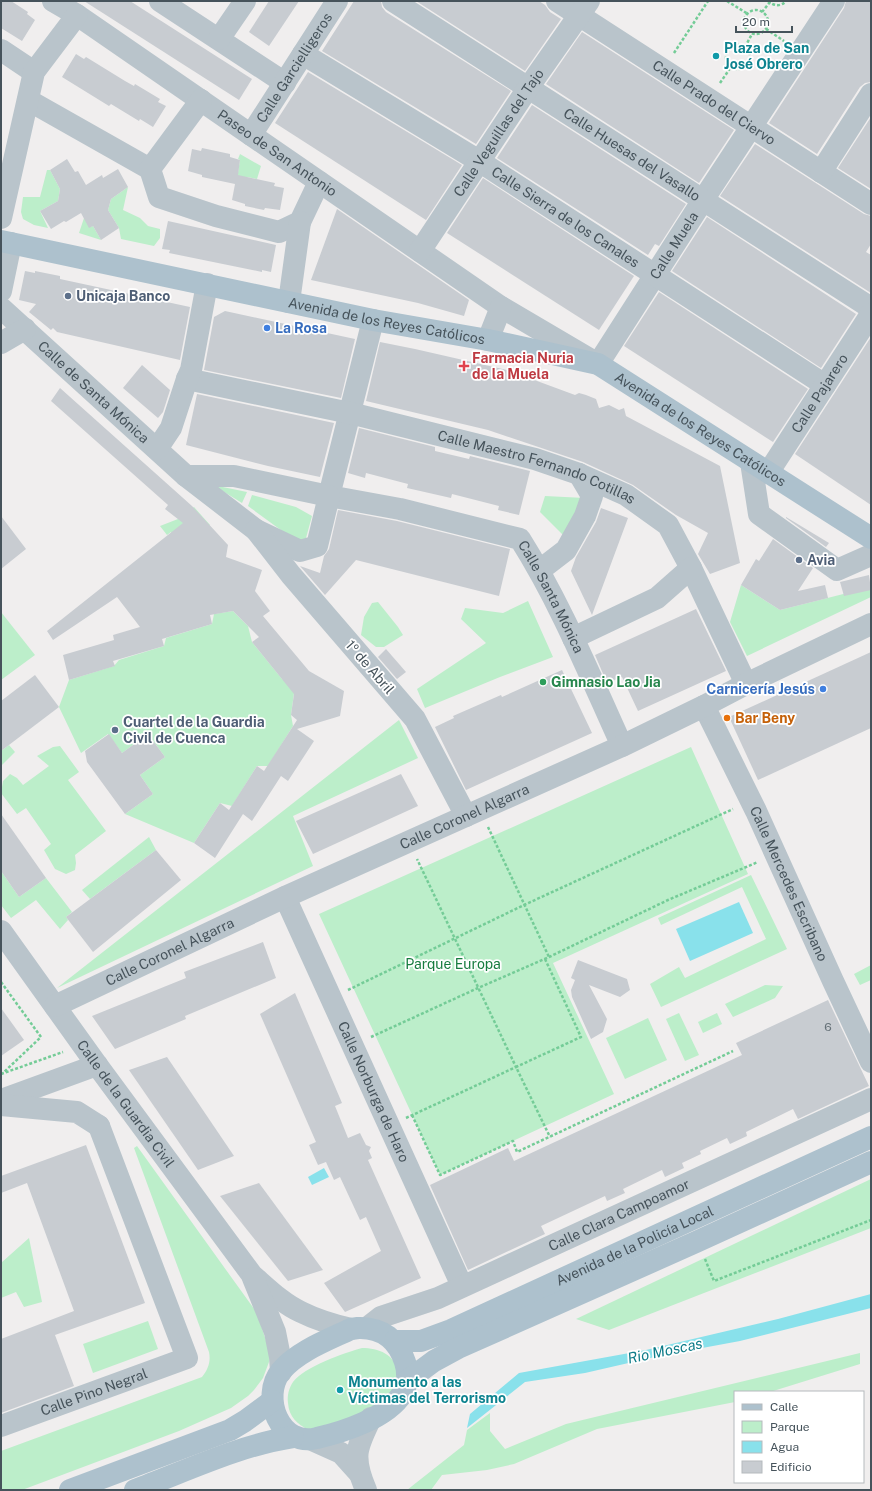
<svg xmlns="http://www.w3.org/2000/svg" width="872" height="1491" viewBox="0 0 872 1491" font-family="'Public Sans',sans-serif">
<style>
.green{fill:#bceeca}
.water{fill:#89e1eb}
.building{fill:#c8ccd1}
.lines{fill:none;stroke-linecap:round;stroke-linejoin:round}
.path{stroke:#74cc97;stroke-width:2.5;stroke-dasharray:3 2;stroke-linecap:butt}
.minor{stroke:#b9c4cb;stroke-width:22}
.major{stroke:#adc1cd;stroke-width:22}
.culture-dot{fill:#0f9aa8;stroke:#fff;stroke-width:1.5}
.service-dot{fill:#5c6f8a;stroke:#fff;stroke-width:1.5}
.shop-dot{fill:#3f7fe0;stroke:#fff;stroke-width:1.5}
.health-dot{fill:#e0444e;stroke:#fff;stroke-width:1.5}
.leisure-dot{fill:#2e9e5b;stroke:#fff;stroke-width:1.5}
.food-dot{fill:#e8710a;stroke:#fff;stroke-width:1.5}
.labels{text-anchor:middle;stroke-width:3.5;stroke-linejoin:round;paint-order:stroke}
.number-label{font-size:12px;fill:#667178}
.culture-label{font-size:14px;font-weight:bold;fill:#0d838f;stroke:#fff;text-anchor:start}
.street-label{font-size:14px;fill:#46535b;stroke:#fff}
.service-label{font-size:14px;font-weight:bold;fill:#4e5e75;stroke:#fff;text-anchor:start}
.shop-label{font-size:14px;font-weight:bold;fill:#366cbe;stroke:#fff;text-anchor:start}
.health-label{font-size:14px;font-weight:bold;fill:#be3a42;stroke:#fff;text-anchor:start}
.leisure-label{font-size:14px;font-weight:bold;fill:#27864d;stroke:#fff;text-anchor:start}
.food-label{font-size:14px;font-weight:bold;fill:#c56008;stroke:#fff;text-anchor:start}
.park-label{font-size:14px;fill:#177c3f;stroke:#fff}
.water-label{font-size:15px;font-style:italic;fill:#0e7c89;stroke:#fff}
</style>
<rect width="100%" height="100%" fill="#f0eeee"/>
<g class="green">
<polygon points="240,154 261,166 257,179 247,177 237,179 240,160 238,159"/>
<polygon points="47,170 50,170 60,189 58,201 40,211 48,228 34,225 23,219 21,212 23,197 40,197"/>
<polygon points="128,187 123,210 140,218 148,226 160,229 160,238 154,246 121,239 119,228 108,210 111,199"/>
<polygon points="85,215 90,227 93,226 101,240 79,233"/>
<polygon points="213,485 247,492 242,503"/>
<polygon points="252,495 296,507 312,516 306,538 299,542 289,536 248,506"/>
<polygon points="545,496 585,498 564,536 540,512"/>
<polygon points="194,507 210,525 180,546 171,532 167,535 160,526 178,519"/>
<polygon points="741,585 780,610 871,587 871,597 747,656 730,622"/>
<polygon points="528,601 553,657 500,677 425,708 417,689 486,643 461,619 465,608 503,613"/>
<polygon points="378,602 398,627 403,635 384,647 376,647 361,635 364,617 372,603"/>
<polygon points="233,611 248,626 252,642 282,679 295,686 291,715 293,726 268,766 257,766 232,806 220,803 194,843 125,814 153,794 140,775 165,757 148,734 122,753 108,734 81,753 59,707 69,680 114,666 119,660 164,646 166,638 212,624 214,614"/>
<polygon points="1,612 35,655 1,680"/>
<polygon points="399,720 418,758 293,816 313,866 57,988"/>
<polygon points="9,745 15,752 1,766 1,751"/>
<polygon points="60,746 79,772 68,780 106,831 75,855 76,863 75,870 66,874 55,869 44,850 51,844 26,808 17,814 1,793 3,781 10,774 17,778 23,785 49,766 37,756 53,747"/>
<polygon points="691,747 748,874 553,963 614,1094 440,1175 319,914"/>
<polygon points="149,837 156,850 90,899 82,890"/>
<polygon points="1,871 19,897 46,878 72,912 66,917 68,920 60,929 36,900 11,918 1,905"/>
<polygon points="751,875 787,949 661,1007 650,984 679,967 685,978 766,939 742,887 661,925 658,918"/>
<polygon points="871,965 871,980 860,985 854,974"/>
<polygon points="765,985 783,986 775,998 733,1017 725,1004"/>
<polygon points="679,1013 699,1055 685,1061 666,1019"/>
<polygon points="717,1013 722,1024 703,1033 698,1022"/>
<polygon points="648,1018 667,1060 625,1079 606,1038"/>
<path d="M137,1146l120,167 13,40 -1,9 -6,16 -9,12 -6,6 -17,12 -52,23 -157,59h-21v-39l201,-74c6,-8 9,-15 7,-25l-75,-204z"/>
<polygon points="871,1179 871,1228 609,1330 576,1319"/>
<polygon points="29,1238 42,1302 24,1307 16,1292 1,1298 1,1263"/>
<polygon points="148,1321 158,1349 93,1373 83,1344"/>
<path d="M362,1348c16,0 34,6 35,25 1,7 -2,13 -4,19l-41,28 -43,10c-12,-6 -20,-13 -21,-27 -1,-8 1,-15 5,-21 11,-15 51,-29 69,-34z"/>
<polygon points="860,1353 860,1364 770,1392 735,1392 735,1402 597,1429 514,1464 487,1470 442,1475 431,1490 407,1490 464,1445 467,1430 490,1413 490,1431 505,1449 566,1424"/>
</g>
<g class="water">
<polygon points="739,902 753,933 690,961 676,929"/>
<polygon points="324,1168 329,1177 312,1185 308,1177"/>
<polygon points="871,1294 871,1308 740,1341 659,1356 585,1373 525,1382 467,1428 470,1414 519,1373 646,1350 778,1319"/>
</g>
<g class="building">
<polygon points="1,1 11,1 28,12 27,14 35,20 22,41 1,28"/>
<polygon points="84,1 130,1 252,79 239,100"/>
<polygon points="269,1 299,1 269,46 249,32"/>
<polygon points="354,1 381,1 382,7 386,12 511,91 476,144 322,51"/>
<polygon points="416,1 539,1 545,5 550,12 561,19 525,71"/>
<polygon points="846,1 871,1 871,82 865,83 860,87 817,154 769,123 844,8"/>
<polygon points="582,32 734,130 699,183 546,84"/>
<polygon points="76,54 84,59 86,57 125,81 134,86 135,84 160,99 158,102 166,106 153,127 140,119 139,121 111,104 109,106 62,77"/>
<polygon points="308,72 462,165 426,220 275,123"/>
<polygon points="532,105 686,204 659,246 655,244 648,255 497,158"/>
<polygon points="871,117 871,189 838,168"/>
<polygon points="755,144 864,214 871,216 871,244 866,252 871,255 871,293 720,196"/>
<polygon points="202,148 230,154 230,157 240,160 238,175 275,183 274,186 284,188 280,210 265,208 264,210 245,206 245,204 232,200 235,184 202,177 202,175 188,171 192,149 201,151"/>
<polygon points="67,159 75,172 78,171 86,185 102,175 103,178 118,169 128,187 111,199 108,210 119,228 101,240 93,226 89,228 81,213 66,222 64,221 51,229 40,211 58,201 60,189 50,170"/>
<polygon points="483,178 634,276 599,330 447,233"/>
<polygon points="337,209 469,300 464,316 418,303 311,280"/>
<polygon points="707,217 856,314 821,368 672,271"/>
<polygon points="168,221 276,245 271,272 262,270 262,272 169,253 170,250 162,249"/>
<polygon points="25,271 35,273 35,271 60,276 60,279 190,307 180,360 57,332 53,328 51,330 29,312 36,304 19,300"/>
<polygon points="659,292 808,389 773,442 624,346"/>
<polygon points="225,311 355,339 341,398 204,370 214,317"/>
<polygon points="871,337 871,505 795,454"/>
<polygon points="380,342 415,349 507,370 575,395 579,393 586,395 596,399 599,408 609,405 619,410 624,408 626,416 720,466 740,563 710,574 698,554 708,533 676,515 633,485 583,462 488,430 366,401"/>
<polygon points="142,365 170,390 163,412 158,418 123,388"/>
<polygon points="60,388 192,506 228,545 226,557 262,570 255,591 270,611 263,616 309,671 344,691 340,716 297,729 314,741 288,781 281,776 252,821 243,814 215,858 194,843 220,803 229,810 257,766 264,771 297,720 291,715 294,694 252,642 259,637 233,611 210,615 212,624 162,639 164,646 113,661 115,666 69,680 63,655 114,640 113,635 140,627 117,597 53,640 47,631 183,523 165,509 168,505 51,401"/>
<polygon points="197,394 334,423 320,477 268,466 186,445"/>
<polygon points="359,428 435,447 435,451 469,459 470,456 530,471 519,515 498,510 499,506 452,494 451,498 407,488 408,484 366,473 365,478 348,473"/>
<polygon points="601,508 628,518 592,615 571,571 576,557 596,522"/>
<polygon points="338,510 397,521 510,549 499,596 356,560 325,595 300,566 320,573 324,556 329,549"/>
<polygon points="1,516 26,549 1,569"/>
<polygon points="786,517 829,543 826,547 786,518"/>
<polygon points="773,539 813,568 798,591 825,585 828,598 780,610 741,585 756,559 759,561"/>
<polygon points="869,575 871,590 844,596 840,582"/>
<polygon points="696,609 726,671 638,711 622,677 607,683 595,655"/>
<polygon points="386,649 406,672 397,679 378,657"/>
<polygon points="871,652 871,728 758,780 729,717"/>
<polygon points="562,670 592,733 466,790 435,727 454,718 453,716 501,695 502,697"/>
<polygon points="35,675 59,707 1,751 1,701"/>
<polygon points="109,734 122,753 148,734 165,757 140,775 153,794 125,814 87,762 85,751"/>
<polygon points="401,774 418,806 313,854 296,821"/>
<polygon points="1,814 46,878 19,897 1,871"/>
<polygon points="156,850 181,880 93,952 66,917"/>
<polygon points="263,942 276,978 185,1016 186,1019 115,1049 92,1016 186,978 184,972"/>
<polygon points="578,960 627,979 630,990 620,997 589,985 607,1019 603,1032 591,1039 572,997 571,990 575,980 571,978"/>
<polygon points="295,993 342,1103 335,1106 348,1138 360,1133 366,1145 371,1147 369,1151 372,1158 368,1160 421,1278 345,1312 324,1283 381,1251 366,1217 360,1220 340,1177 334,1180 326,1162 318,1165 309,1145 316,1142 260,1014"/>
<polygon points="828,1000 869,1086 798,1119 793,1109 746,1132 747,1136 730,1144 727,1138 700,1151 701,1154 682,1163 684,1168 665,1177 662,1170 623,1189 625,1193 607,1201 605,1196 541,1226 545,1234 468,1270 430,1185 508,1148 514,1161 742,1055 736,1043"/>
<polygon points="1,1008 24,1040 1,1056"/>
<polygon points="167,1057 234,1156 198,1170 129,1070"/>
<polygon points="86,1145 145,1303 55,1335 74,1386 1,1413 1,1339 74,1311 27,1183 1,1193 1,1176"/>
<polygon points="259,1183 323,1270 288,1281 220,1196"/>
</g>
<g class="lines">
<g class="path">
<polyline points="727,1 748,14"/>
<path d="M768,1c6,5 13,6 18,0"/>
<circle cx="756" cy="22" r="12"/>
<polyline points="762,12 770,2"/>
<polyline points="766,29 784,41"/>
<circle cx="738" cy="57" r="12"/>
<polyline points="745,47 752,34"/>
<polyline points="674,53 708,1"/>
<polyline points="720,83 731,67"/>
<polyline points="488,827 549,957"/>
<polyline points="545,959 581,1037 516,1067 550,1137"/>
<polyline points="1,982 41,1037 3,1073"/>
<polyline points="348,990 524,905 733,809"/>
<polyline points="371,1037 478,988 549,957 668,900 758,862"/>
<polyline points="1,1074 63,1052"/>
<polyline points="412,1115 440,1175 513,1141 517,1152 733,1051"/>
<polyline points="406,1118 516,1067 417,859"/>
<polyline points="705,1259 714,1281 871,1220"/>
</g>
<g class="minor">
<path id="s1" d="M53,1l24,14 424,292 97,57 105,-164 131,-199"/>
<polyline points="160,1 285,83"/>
<path id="s2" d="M393,1l478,307"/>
<path id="s3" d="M557,1l314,203"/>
<polyline points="219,39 245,1"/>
<polyline points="1,50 34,72"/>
<path id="s4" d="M303,54l176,107 346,224"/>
<polyline points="28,100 150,169"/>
<polyline points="201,100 150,169 159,197 216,216 279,232 300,222 319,182"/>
<path id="s5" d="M251,135l86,-134"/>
<polyline points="821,172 871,94"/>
<polyline points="1,218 34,72 77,15"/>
<path id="s6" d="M420,251l108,-163 61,-87"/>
<polyline points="1,291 11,243"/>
<polyline points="289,302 300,222"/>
<path id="s7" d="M1,308l185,168"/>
<path id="s8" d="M373,320l-44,176 71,13 120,30c41,65 70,137 102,207"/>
<polyline points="488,340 501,307"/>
<polyline points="1,343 25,329"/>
<path id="s9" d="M187,379l163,34 185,46 44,15 47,21 42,30 23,43 55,116"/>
<polyline points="157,449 171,428 187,379 191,370 207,284"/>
<polyline points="751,462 759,514 837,570 871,555"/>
<path id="s10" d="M768,473l103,-159"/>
<polygon points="186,476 234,476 329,496 317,546 300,551 256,530"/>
<polyline points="256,530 291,575 415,719 466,816"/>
<polyline points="540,570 566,550 585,516 592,496 579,474"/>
<polyline points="573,638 657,598 691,568"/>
<path id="s11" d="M704,706l52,105 77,170 38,81"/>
<path id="s12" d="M285,897l177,389"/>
<path id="s13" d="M1,931l96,134 155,210c15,13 31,29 49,37 16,8 33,13 50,17"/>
<path id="s14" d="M55,1006l230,-109 337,-151 82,-40 42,-22 125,-60"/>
<polyline points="1,1100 97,1065"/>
<polyline points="1,1105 77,1112 99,1126"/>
<polyline points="253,1278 275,1332 280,1357 281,1372"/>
<path id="s15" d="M367,1328l14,-11 57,-19 433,-199"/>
<path id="s16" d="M1,1426l186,-68 -88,-232"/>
<polyline points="312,1440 341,1453 359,1473"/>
<path d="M366,1490c-14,-33 -10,-42 5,-72"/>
</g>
<g class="major">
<path id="s17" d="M1,241l372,79 115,20 110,24 273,174"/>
<path d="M358,1328c24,-1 40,12 47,34 4,12 3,22 -3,32 -15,24 -59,38 -85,44 -37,10 -57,-41 -36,-67 17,-20 47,-31 70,-42z"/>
<path id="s18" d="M395,1341h26l30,-11 420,-193"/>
<polyline points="407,1381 434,1361 458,1348 696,1242 871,1162"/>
<polyline points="70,1490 230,1430 245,1421 272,1401"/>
<path d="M135,1490c51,-19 105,-45 158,-53"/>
</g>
</g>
<g class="culture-dot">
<circle cx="716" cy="56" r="4"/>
<circle cx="340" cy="1390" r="4"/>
</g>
<g class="service-dot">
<circle cx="68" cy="296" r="4"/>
<circle cx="799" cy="560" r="4"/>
<circle cx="115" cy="730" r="4"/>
</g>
<g class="shop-dot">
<circle cx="267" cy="328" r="4"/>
<circle cx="823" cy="689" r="4"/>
</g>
<path class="health-dot" d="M462 360h4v4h4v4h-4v4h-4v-4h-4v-4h4z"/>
<circle class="leisure-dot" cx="543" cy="682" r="4"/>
<circle class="food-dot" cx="727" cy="718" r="4"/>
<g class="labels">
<g class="number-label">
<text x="828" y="1031">6</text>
</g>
<g class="culture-label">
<text x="724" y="53">Plaza de San<tspan x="724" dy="16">José Obrero</tspan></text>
<text x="348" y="1387">Monumento a las<tspan x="348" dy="16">Víctimas del Terrorismo</tspan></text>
</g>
<g class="street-label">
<text dy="5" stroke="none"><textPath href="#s5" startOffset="80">Calle Garcielligeros</textPath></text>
<text dy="5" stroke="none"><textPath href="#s3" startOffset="187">Calle Prado del Ciervo</textPath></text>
<text dy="5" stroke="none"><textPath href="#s6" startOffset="142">Calle Veguillas del Tajo</textPath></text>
<text dy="5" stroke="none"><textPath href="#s1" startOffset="271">Paseo de San Antonio</textPath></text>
<text dy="5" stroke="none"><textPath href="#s2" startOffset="284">Calle Huesas del Vasallo</textPath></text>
<text dy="5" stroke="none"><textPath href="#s4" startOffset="309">Calle Sierra de los Canales</textPath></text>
<text dy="5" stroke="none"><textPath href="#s1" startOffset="796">Calle Muela</textPath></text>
<text dy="5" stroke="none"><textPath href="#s17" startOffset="394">Avenida de los Reyes Católicos</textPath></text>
<text dy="5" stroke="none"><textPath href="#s7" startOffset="125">Calle de Santa Mónica</textPath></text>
<text dy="5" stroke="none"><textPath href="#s10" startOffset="95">Calle Pajarero</textPath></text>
<text dy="5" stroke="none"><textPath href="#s17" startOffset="731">Avenida de los Reyes Católicos</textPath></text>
<text dy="5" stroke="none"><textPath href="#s9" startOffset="361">Calle Maestro Fernando Cotillas</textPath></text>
<text dy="5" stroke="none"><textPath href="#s8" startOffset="443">Calle Santa Mónica</textPath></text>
<text transform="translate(370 667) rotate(49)" y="5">1º de Abril</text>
<text dy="5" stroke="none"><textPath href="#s14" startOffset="451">Calle Coronel Algarra</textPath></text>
<text dy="5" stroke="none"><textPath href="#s11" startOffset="197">Calle Mercedes Escribano</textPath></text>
<text dy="5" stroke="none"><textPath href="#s14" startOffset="127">Calle Coronel Algarra</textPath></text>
<text dy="5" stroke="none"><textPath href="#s12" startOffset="214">Calle Norburga de Haro</textPath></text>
<text dy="5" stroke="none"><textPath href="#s13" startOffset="213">Calle de la Guardia Civil</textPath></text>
<text dy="5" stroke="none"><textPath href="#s15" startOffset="277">Calle Clara Campoamor</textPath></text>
<text dy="5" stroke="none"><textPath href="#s18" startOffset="260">Avenida de la Policía Local</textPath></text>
<text dy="5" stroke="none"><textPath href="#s16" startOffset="99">Calle Pino Negral</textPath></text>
</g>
<g class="service-label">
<text x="76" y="301">Unicaja Banco</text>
<text x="807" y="565">Avia</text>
<text x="123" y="727">Cuartel de la Guardia<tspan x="123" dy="16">Civil de Cuenca</tspan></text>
</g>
<g class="shop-label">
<text x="275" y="333">La Rosa</text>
<text x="815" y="694" text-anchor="end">Carnicería Jesús</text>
</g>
<g class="health-label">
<text x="472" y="363">Farmacia Nuria<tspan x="472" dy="16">de la Muela</tspan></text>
</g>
<g class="leisure-label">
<text x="551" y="687">Gimnasio Lao Jia</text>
</g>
<g class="food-label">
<text x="735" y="723">Bar Beny</text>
</g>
<g class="park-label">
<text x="453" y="969">Parque Europa</text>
</g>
<g class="water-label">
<text transform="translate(665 1351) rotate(-12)" y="5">Rio Moscas</text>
</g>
</g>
<rect width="872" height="1491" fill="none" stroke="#46535b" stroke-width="4"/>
<rect x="734" y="1391" width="130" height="92" fill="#ffffff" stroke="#b5babd"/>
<rect x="742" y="1404" width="20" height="6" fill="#adc1cd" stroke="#b5babd"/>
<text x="770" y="1411" font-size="12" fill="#46535b">Calle</text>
<rect x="742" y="1421" width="20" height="12" fill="#bceeca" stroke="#b5babd"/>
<text x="770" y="1431" font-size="12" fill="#46535b">Parque</text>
<rect x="742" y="1441" width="20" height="12" fill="#89e1eb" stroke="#b5babd"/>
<text x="770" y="1451" font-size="12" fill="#46535b">Agua</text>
<rect x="742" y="1461" width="20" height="12" fill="#c8ccd1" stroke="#b5babd"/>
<text x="770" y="1471" font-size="12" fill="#46535b">Edificio</text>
<path d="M736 26v6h56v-6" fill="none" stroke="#46535b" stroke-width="2"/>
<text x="742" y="26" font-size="12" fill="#46535b" stroke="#ffffff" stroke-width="3" paint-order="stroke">20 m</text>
</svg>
